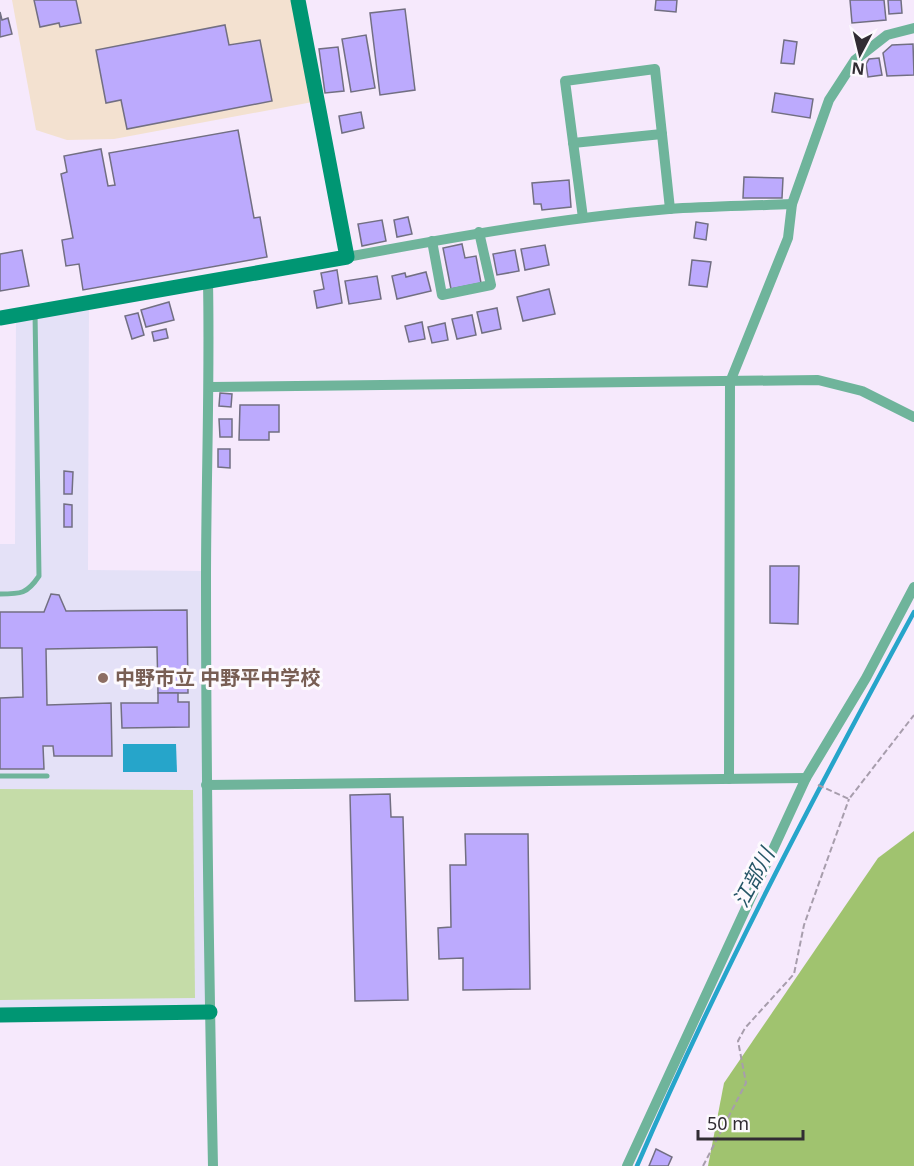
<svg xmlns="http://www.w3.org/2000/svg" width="914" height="1166" viewBox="0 0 914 1166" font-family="'Noto Sans','Noto Sans JP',sans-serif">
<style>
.commercial{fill:#f3e1d0}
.education{fill:#e4e1f7}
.green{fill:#c5dca8}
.forest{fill:#a0c36f}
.water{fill:#26a5ca}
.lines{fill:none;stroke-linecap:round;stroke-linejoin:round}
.stream{stroke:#26a5ca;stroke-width:4.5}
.building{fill:#bcaafd;stroke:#726f82;stroke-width:1.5}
.path{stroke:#a79dac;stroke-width:2;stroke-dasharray:6 3;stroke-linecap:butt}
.lane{stroke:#6fb49b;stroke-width:5}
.street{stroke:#6fb49b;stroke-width:10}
.secondary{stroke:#009673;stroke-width:15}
.education-dot{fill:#8d6e63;stroke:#fdfafe;stroke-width:2}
.labels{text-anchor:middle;stroke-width:6;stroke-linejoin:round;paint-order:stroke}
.education-label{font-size:20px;font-weight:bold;fill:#785e54;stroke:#fdfafe;text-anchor:start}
.water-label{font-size:21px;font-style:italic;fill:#265667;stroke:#fdfafe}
</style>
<rect width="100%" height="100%" fill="#f6e9fc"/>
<polygon class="commercial" points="12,0 298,0 318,101 114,139 67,140 36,130"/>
<polygon class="education" points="89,304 88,570 206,571 210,1012 0,1015 0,544 15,544 16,316"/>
<polygon class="green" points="0,789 193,790 195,998 0,1000"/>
<polygon class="forest" points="914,831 914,1166 708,1166 724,1083 878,858"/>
<polygon class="water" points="123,744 176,744 177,772 123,772"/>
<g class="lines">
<path class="stream" d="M637,1166c82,-190 178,-372 277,-554"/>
</g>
<g class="building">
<polygon points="34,0 76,0 81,23 60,27 59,23 40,27"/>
<polygon points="656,0 677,0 676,12 655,10"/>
<polygon points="850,0 884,0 886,20 852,23"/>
<polygon points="888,0 901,0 902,13 889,14"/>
<polygon points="405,9 415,90 380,95 370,13"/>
<polygon points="0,12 2,20 8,18 12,34 0,37"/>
<polygon points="225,25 229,45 260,40 272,101 127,129 121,100 106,103 96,50"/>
<polygon points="366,35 375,88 351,92 342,39"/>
<polygon points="784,40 797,42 794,64 781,63"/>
<polygon points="913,44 914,75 887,76 883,53 892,45"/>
<polygon points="338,47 344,91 325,93 319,49"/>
<polygon points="879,58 882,75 868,77 866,64 869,59"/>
<polygon points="775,93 813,99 810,118 772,112"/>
<polygon points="361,112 364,128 342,133 339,116"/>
<polygon points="238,130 254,218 260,217 267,257 83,290 79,264 66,266 62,240 73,238 61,174 67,172 64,156 101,149 108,186 115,185 109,153"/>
<polygon points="744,177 783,178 782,198 743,198"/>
<polygon points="569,180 571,207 542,210 541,204 534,204 532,183"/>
<polygon points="408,217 412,234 397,237 394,220"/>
<polygon points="382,220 386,241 362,246 358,224"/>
<polygon points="696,222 708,224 706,240 694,238"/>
<polygon points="462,244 465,258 476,256 481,283 451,289 443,248"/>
<polygon points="545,245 549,265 525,270 521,249"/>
<polygon points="22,250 29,286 0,291 0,254"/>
<polygon points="515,250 519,271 497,275 493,254"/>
<polygon points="692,260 711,262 707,287 689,285"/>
<polygon points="337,270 342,303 317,308 314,291 324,289 321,273"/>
<polygon points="426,272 431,291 397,299 392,276 405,273 406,277"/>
<polygon points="377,276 381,299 349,304 345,281"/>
<polygon points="549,289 555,314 523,321 517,297"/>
<polygon points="169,302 174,320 146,327 141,310"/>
<polygon points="497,308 501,329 482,333 477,312"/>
<polygon points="138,313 144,335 132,339 125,316"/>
<polygon points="472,315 476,335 457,339 452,319"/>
<polygon points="422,322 425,339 409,342 405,326"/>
<polygon points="445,323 448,340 432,343 428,327"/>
<polygon points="166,329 168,338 154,341 152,332"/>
<polygon points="220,393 232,394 231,407 219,406"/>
<polygon points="240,405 279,405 279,432 269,432 269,440 239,440"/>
<polygon points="219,419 232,419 232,437 220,437"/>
<polygon points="218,449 230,449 230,468 218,467"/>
<polygon points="64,471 73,472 72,494 64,494"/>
<polygon points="64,504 72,505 72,527 64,527"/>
<polygon points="770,566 799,566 798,624 770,623"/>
<polygon points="51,594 59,595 66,611 187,610 188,693 158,693 157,647 46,649 47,705 111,703 112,756 54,756 53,746 43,746 44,769 0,769 0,698 23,697 22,648 0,648 0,612 44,612"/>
<polygon points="158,693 178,693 178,702 189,702 189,727 122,728 121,703 158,703"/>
<polygon points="390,794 391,817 403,817 408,1000 355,1001 350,795"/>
<polygon points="465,834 528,834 530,989 463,990 463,958 439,959 438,928 451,927 450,865 466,865"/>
<polygon points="656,1149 672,1157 668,1166 649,1166"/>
</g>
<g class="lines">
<g class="path">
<polyline points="818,785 849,799 914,715"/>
<polyline points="703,1166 746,1083 738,1041 745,1028 794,974 804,925 849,799"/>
</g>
<g class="lane">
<path d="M0,594c21,0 27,0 39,-18l-4,-264"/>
<polyline points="0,776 47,776"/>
</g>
<g class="street">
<polyline points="573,143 662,134"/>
<polyline points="583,218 565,81 655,69 670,209"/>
<polyline points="432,241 442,295 491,285 479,232"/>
<path d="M347,257c107,-20 214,-39 322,-48 41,-3 82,-3 123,-5"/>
<path d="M208,282c2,100 -2,199 -2,299 0,195 3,390 7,585"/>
<polyline points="211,387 818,380 862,391 914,417"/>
<polyline points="729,779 730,382 788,238 792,204 829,100 855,60 887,35 914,28"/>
<polyline points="206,785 806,778"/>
<polyline points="627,1166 806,778 866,678 914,587"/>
</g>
<g class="secondary">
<polyline points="0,318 347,257 298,0"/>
<polyline points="0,1015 210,1012"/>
</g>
</g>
<circle class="education-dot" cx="103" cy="678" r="6"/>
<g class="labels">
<g class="education-label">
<text x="115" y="685">中野市立 中野平中学校</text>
</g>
<g class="water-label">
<text transform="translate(754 878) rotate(-62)" y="7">江部川</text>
</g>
</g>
<g transform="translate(860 54) rotate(187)" stroke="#fdfafe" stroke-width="4.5" paint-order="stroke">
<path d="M0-4.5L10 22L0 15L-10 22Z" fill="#312c33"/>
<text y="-9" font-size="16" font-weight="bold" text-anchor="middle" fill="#312c33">N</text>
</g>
<path d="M698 1130v9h105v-9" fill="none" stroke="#312c33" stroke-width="3"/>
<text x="707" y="1130" font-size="18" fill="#312c33" stroke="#fdfafe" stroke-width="4.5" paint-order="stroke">50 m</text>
</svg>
